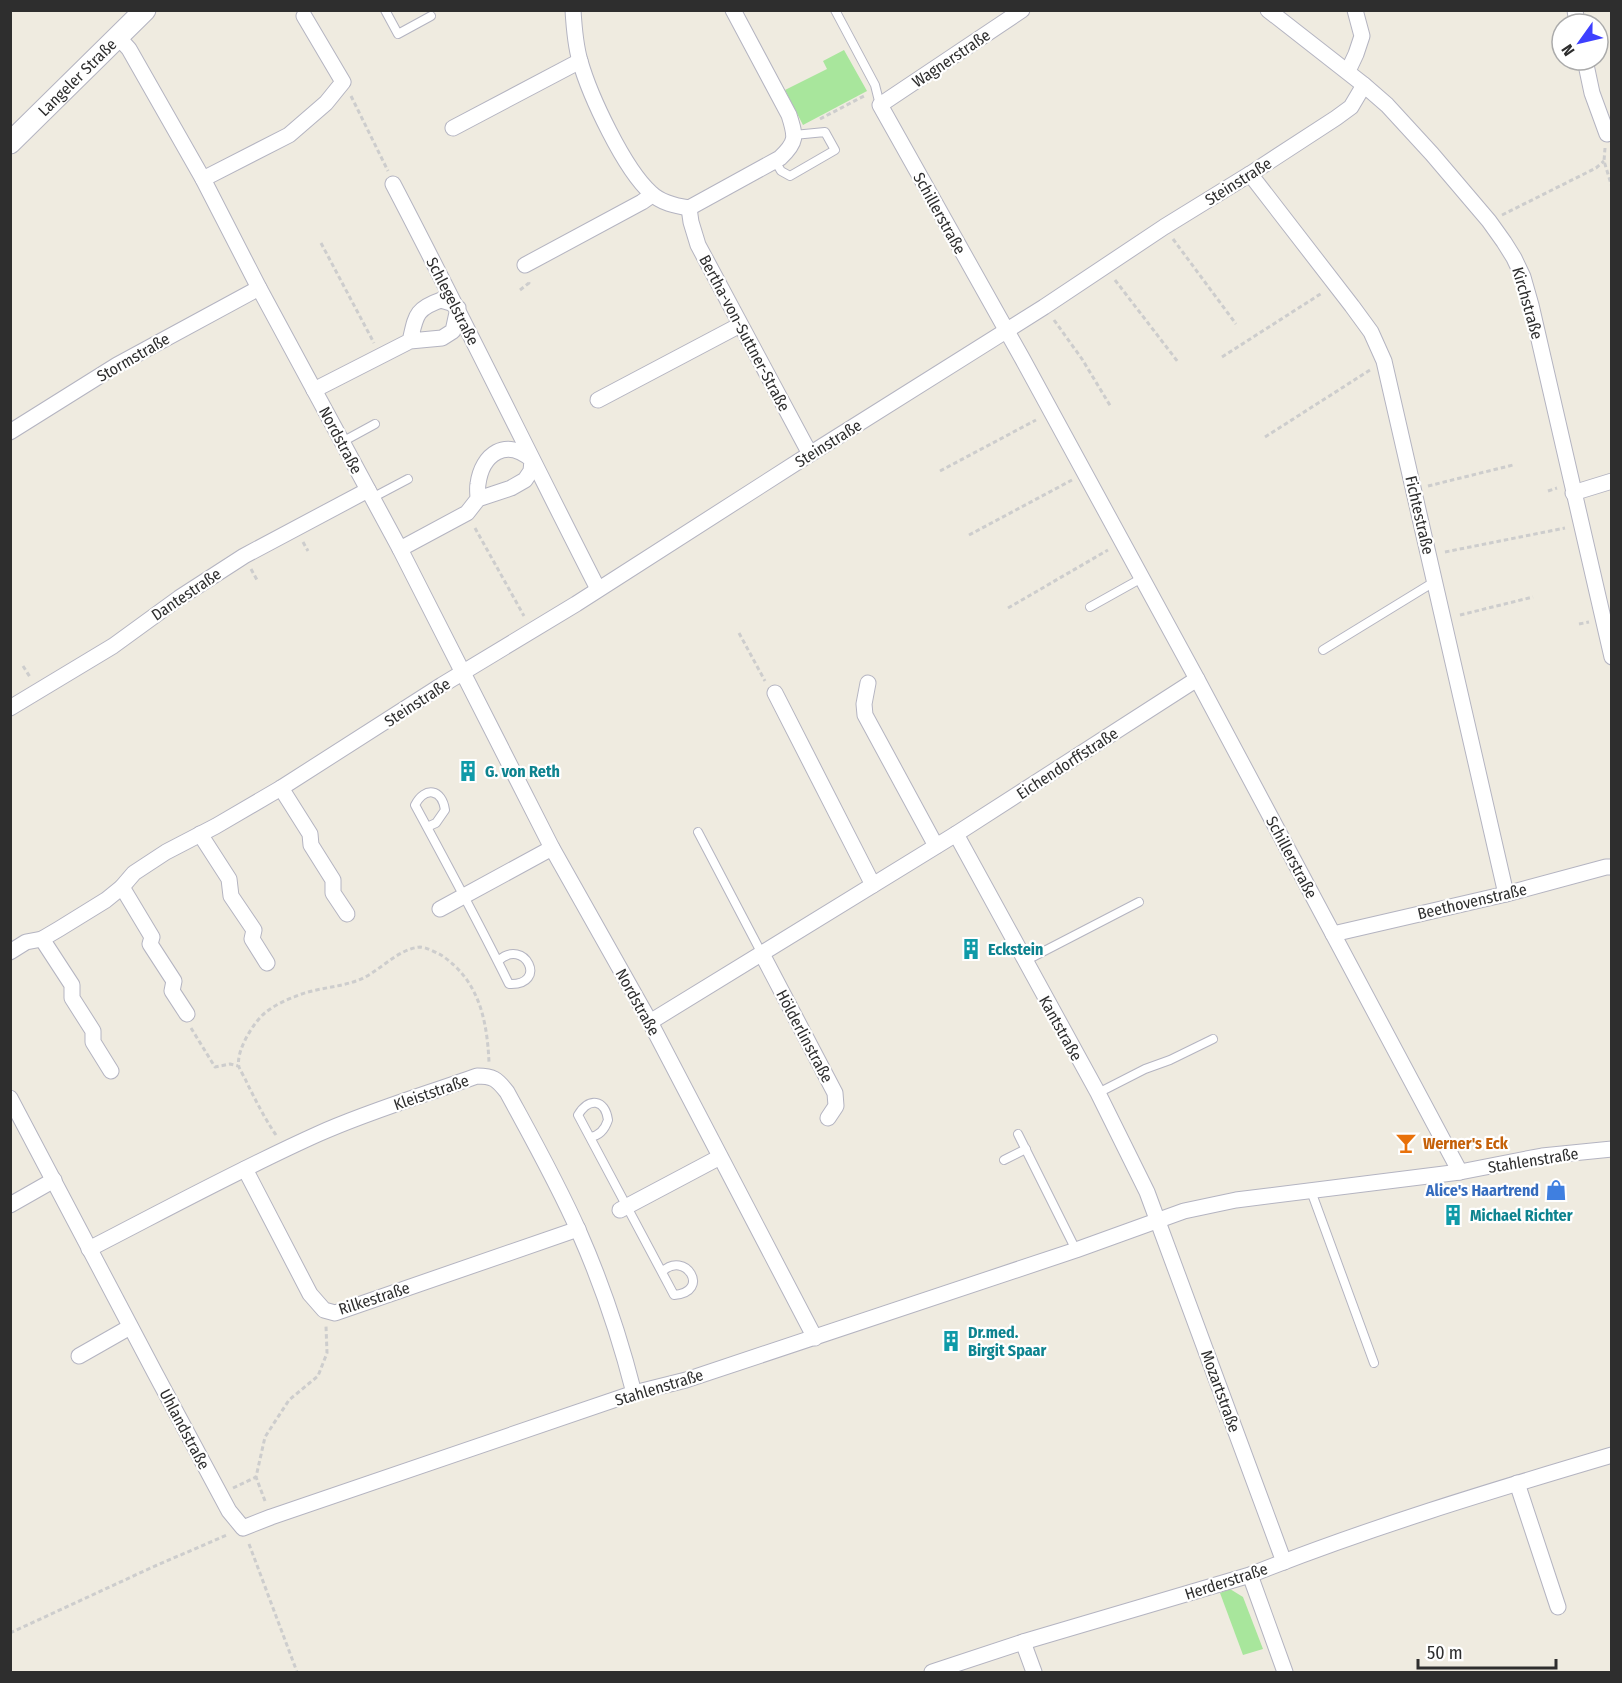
<svg xmlns="http://www.w3.org/2000/svg" width="1622" height="1683" viewBox="0 0 1622 1683" font-family="'Fira Sans Condensed',sans-serif">
<style>
.green{fill:#a8e69c}
.lines{fill:none;stroke-linecap:round;stroke-linejoin:round}
.lane-casing{stroke:#b4b4c1;stroke-width:10}
.street-casing{stroke:#b4b4c1;stroke-width:17}
.secondary-casing{stroke:#b4b4c1;stroke-width:23}
.path{stroke:#cdcdcd;stroke-width:3;stroke-dasharray:4.5 3;stroke-linecap:butt}
.lane{stroke:#fff;stroke-width:8}
.street{stroke:#fff;stroke-width:15}
.secondary{stroke:#fff;stroke-width:21}
.labels{text-anchor:middle;stroke-width:4.5;stroke-linejoin:round;paint-order:stroke}
.street-label{font-size:16px;fill:#2e2e2e;stroke:#fff}
.culture-label{font-size:16px;font-weight:bold;fill:#0d838f;stroke:#fff;text-anchor:start}
.food-label{font-size:16px;font-weight:bold;fill:#c56008;stroke:#fff;text-anchor:start}
.shop-label{font-size:16px;font-weight:bold;fill:#366cbe;stroke:#fff;text-anchor:end}
</style>
<rect width="100%" height="100%" fill="#efebe0"/>
<g class="green">
<polygon points="844,50 867,91 803,125 785,90 827,69 823,61"/>
<polygon points="1230,1589 1243,1597 1263,1649 1243,1655 1220,1593"/>
</g>
<g class="lines">
<defs>
<g id="lane">
<polyline points="385,10 398,34 431,16"/>
<polyline points="835,10 875,85 880,105"/>
<polyline points="775,161 781,171 790,176 835,150 825,132 794,135"/>
<polyline points="342,442 375,424"/>
<polyline points="372,498 408,479"/>
<polyline points="1090,607 1142,578"/>
<polyline points="1323,650 1434,582"/>
<path d="M427,827l9,-4 9,-13c-3,-21 -20,-24 -30,-5 32,59 64,118 94,179 40,2 16,-48 -11,-23"/>
<polyline points="698,832 762,954"/>
<polyline points="1025,961 1139,902"/>
<polyline points="1098,1093 1145,1069 1170,1060 1213,1039"/>
<polyline points="1018,1134 1076,1250"/>
<path d="M590,1137c9,-1 15,-8 18,-17 -3,-21 -19,-23 -30,-5l96,180c38,-3 11,-46 -12,-23"/>
<polyline points="1004,1160 1026,1149"/>
<polyline points="1311,1191 1374,1363"/>
</g>
<g id="street">
<path d="M573,10c1,17 2,34 7,51 10,35 44,108 71,132 10,10 25,13 38,15l91,-50c17,-16 16,-21 9,-43l-56,-105"/>
<polyline points="1022,10 880,105 1022,358 1197,679 1460,1172"/>
<polyline points="1268,10 1364,85 1387,105 1432,154 1489,221 1504,242 1514,258 1523,277 1531,305 1612,657"/>
<polyline points="1575,10 1577,24"/>
<polyline points="119,38 129,49 203,179 259,288 400,549 552,848 650,1022 815,1338"/>
<polyline points="1585,60 1592,93 1607,134"/>
<polyline points="1348,71 1356,54 1362,36 1355,10"/>
<polyline points="453,128 580,61"/>
<polyline points="1250,174 1352,306 1371,332 1384,361 1506,894"/>
<polyline points="203,179 289,135 326,103 343,82 304,16"/>
<path d="M393,184c70,134 136,270 205,405"/>
<polyline points="689,208 691,222 698,245 810,454"/>
<polyline points="525,265 642,202 652,195"/>
<path d="M314,390l96,-49 32,-3 11,-7 5,-23 -7,-5 -10,-3c-26,9 -25,16 -31,41"/>
<polyline points="598,400 740,325"/>
<polyline points="10,432 117,365 259,288"/>
<polyline points="1573,493 1612,481"/>
<path d="M400,549l67,-36 11,-14 33,-11 14,-8 6,-9 1,-11c-26,-23 -50,-6 -54,24 -1,5 0,10 0,15"/>
<polyline points="868,683 864,704 865,715 936,846"/>
<polyline points="775,693 873,885"/>
<polyline points="10,708 113,646 179,598 244,556 368,490"/>
<polyline points="281,788 310,834 311,845 333,880 333,893 347,914"/>
<polyline points="200,834 229,879 231,896 254,930 252,939 267,963"/>
<polyline points="956,834 1098,1093 1147,1192 1284,1562"/>
<polyline points="122,887 152,937 150,944 174,981 172,991 187,1014"/>
<polyline points="440,909 552,848"/>
<polyline points="1333,934 1506,894 1606,867 1612,867"/>
<polyline points="42,939 72,985 72,998 93,1031 93,1042 111,1071"/>
<polyline points="10,952 26,942 42,939 59,929 106,900 122,887 134,873 166,852 216,826 281,788 442,685 576,604 810,454 1044,307 1164,227 1250,174 1336,118 1351,107 1364,85"/>
<polyline points="762,954 835,1093 836,1106 828,1118"/>
<polyline points="650,1022 956,834 1197,679"/>
<polyline points="10,1098 155,1373 229,1511 243,1528 271,1517 634,1393 686,1380 1076,1250 1184,1211 1236,1200 1460,1172 1542,1156 1612,1149"/>
<polyline points="245,1169 310,1294 324,1310 335,1313 578,1229"/>
<polyline points="10,1205 54,1180"/>
<polyline points="620,1210 720,1157"/>
<path d="M89,1249c76,-39 151,-80 229,-115 51,-23 106,-39 159,-58 16,0 20,3 30,16 25,46 51,92 72,140 23,52 41,106 55,161"/>
<polyline points="79,1356 130,1327"/>
<polyline points="1517,1483 1558,1607"/>
<polyline points="1250,1575 1285,1672"/>
<polyline points="1023,1642 1034,1672"/>
<path d="M932,1672l91,-30 227,-67c118,-47 240,-84 362,-120"/>
</g>
<g id="secondary">
<path id="s1" d="M10,143l135,-133"/>
</g>
</defs>
<use href="#lane" class="lane-casing"/>
<use href="#street" class="street-casing"/>
<use href="#secondary" class="secondary-casing"/>
<g class="path">
<polyline points="351,96 388,171"/>
<polyline points="820,119 864,96"/>
<polyline points="1605,148 1604,161 1612,187"/>
<polyline points="1502,215 1596,168 1604,161"/>
<polyline points="1173,239 1236,324"/>
<polyline points="321,243 374,343"/>
<polyline points="1115,280 1178,362"/>
<polyline points="520,290 529,283 528,281"/>
<polyline points="1054,320 1082,359 1111,407"/>
<polyline points="1222,357 1322,293"/>
<polyline points="1265,437 1370,370"/>
<polyline points="940,471 1036,420"/>
<polyline points="1428,486 1513,465"/>
<polyline points="1548,491 1557,488"/>
<polyline points="475,528 524,616"/>
<polyline points="969,535 1072,480"/>
<polyline points="303,542 308,551"/>
<polyline points="1445,552 1565,528"/>
<polyline points="251,569 257,580"/>
<polyline points="1008,608 1108,550"/>
<polyline points="1460,615 1533,597"/>
<polyline points="1579,624 1589,622"/>
<polyline points="739,633 765,681"/>
<polyline points="23,666 30,677"/>
<polyline points="191,1028 215,1067 230,1064 238,1066"/>
<path d="M276,1135c-11,-16 -20,-34 -29,-52 -2,-5 -6,-11 -8,-16 -4,-15 15,-46 27,-55 8,-6 19,-12 28,-15 20,-9 42,-9 62,-16 22,-7 40,-32 64,-34 6,0 15,5 21,8 38,25 46,65 48,107"/>
<polyline points="233,1488 256,1477"/>
<polyline points="265,1501 256,1477 265,1437 289,1400 318,1376 327,1353 326,1326"/>
<polyline points="249,1544 297,1672"/>
<polyline points="10,1633 155,1566 227,1535"/>
</g>
<use href="#lane" class="lane"/>
<use href="#street" class="street"/>
<use href="#secondary" class="secondary"/>
</g>
<defs>
<symbol id="building-bare" viewBox="-9 -9 18 18"><path d="M-4-6H4V6H1V3H-1V6H-4ZM-2.5-4.3h1.7v1.8h-1.7ZM.8-4.3h1.7v1.8H.8ZM-2.5-1h1.7V.8h-1.7ZM.8-1h1.7V.8H.8Z" fill="#0f9aa8" stroke="#fff" stroke-width="2.5" paint-order="stroke"/></symbol>
<symbol id="bar-bare" viewBox="-9 -9 18 18"><path d="M-6-5H6L.8 .8V4.5H3.5V6h-7V4.5H-.8V.8Z" fill="#e8710a" stroke="#fff" stroke-width="2.5" paint-order="stroke"/></symbol>
<symbol id="shop-bare" viewBox="-9 -9 18 18"><path d="M-5-2.5h2.3a2.7 3.5 0 0 1 5.4 0H5L5.5 6h-11ZM-1.5-2.5h3a1.5 2.3 0 0 0-3 0Z" fill="#3f7fe0" stroke="#fff" stroke-width="2.5" paint-order="stroke"/></symbol>
</defs>
<g fill-rule="evenodd">
<use href="#building-bare" x="453" y="756" width="30" height="30"/>
<use href="#building-bare" x="956" y="934" width="30" height="30"/>
<use href="#bar-bare" x="1391" y="1128" width="30" height="30"/>
<use href="#shop-bare" x="1541" y="1175" width="30" height="30"/>
<use href="#building-bare" x="1438" y="1200" width="30" height="30"/>
<use href="#building-bare" x="936" y="1326" width="30" height="30"/>
</g>
<g class="labels">
<g class="street-label">
<text transform="translate(951 58) rotate(-34)" y="6">Wagnerstraße</text>
<text dy="6" stroke="none"><textPath href="#s1" startOffset="94">Langeler Straße</textPath></text>
<text transform="translate(1238 181) rotate(-32)" y="6">Steinstraße</text>
<text transform="translate(940 213) rotate(61)" y="6">Schillerstraße</text>
<text transform="translate(453 301) rotate(63)" y="6">Schlegelstraße</text>
<text transform="translate(1528 303) rotate(74)" y="6">Kirchstraße</text>
<text transform="translate(745 333) rotate(62)" y="6">Bertha-von-Suttner-Straße</text>
<text transform="translate(133 357) rotate(-30)" y="6">Stormstraße</text>
<text transform="translate(341 440) rotate(62)" y="6">Nordstraße</text>
<text transform="translate(828 443) rotate(-32)" y="6">Steinstraße</text>
<text transform="translate(1420 515) rotate(77)" y="6">Fichtestraße</text>
<text transform="translate(186 594) rotate(-34)" y="6">Dantestraße</text>
<text transform="translate(417 702) rotate(-33)" y="6">Steinstraße</text>
<text transform="translate(1067 763) rotate(-33)" y="6">Eichendorffstraße</text>
<text transform="translate(1292 857) rotate(62)" y="6">Schillerstraße</text>
<text transform="translate(1472 901) rotate(-13)" y="6">Beethovenstraße</text>
<text transform="translate(638 1002) rotate(61)" y="6">Nordstraße</text>
<text transform="translate(1061 1028) rotate(61)" y="6">Kantstraße</text>
<text transform="translate(805 1036) rotate(62)" y="6">Hölderlinstraße</text>
<text transform="translate(431 1092) rotate(-19)" y="6">Kleiststraße</text>
<text transform="translate(1533 1160) rotate(-9)" y="6">Stahlenstraße</text>
<text transform="translate(374 1298) rotate(-18)" y="6">Rilkestraße</text>
<text transform="translate(659 1387) rotate(-17)" y="6">Stahlenstraße</text>
<text transform="translate(1221 1391) rotate(70)" y="6">Mozartstraße</text>
<text transform="translate(185 1429) rotate(62)" y="6">Uhlandstraße</text>
<text transform="translate(1226 1581) rotate(-18)" y="6">Herderstraße</text>
</g>
<g class="culture-label">
<text x="485" y="777">G. von Reth</text>
<text x="988" y="955">Eckstein</text>
<text x="1470" y="1221">Michael Richter</text>
<text x="968" y="1338">Dr.med.<tspan x="968" dy="18">Birgit Spaar</tspan></text>
</g>
<g class="food-label">
<text x="1423" y="1149">Werner's Eck</text>
</g>
<g class="shop-label">
<text x="1539" y="1196">Alice's Haartrend</text>
</g>
</g>
<rect width="1622" height="1683" fill="none" stroke="#2e2e2e" stroke-width="24"/>
<g transform="translate(1580 42) rotate(236)"><circle r="28" fill="#ffffff" stroke="#ababab" stroke-width="1.5"/>
<path d="M0-4.5L10 22L0 15L-10 22Z" fill="#3e40ff"/>
<text y="-9" font-size="16" font-weight="bold" text-anchor="middle" fill="#2e2e2e">N</text>
</g>
<path d="M1418 1659v9h138v-9" fill="none" stroke="#2e2e2e" stroke-width="3"/>
<text x="1427" y="1659" font-size="18" fill="#2e2e2e" stroke="#ffffff" stroke-width="4.5" paint-order="stroke">50 m</text>
</svg>
